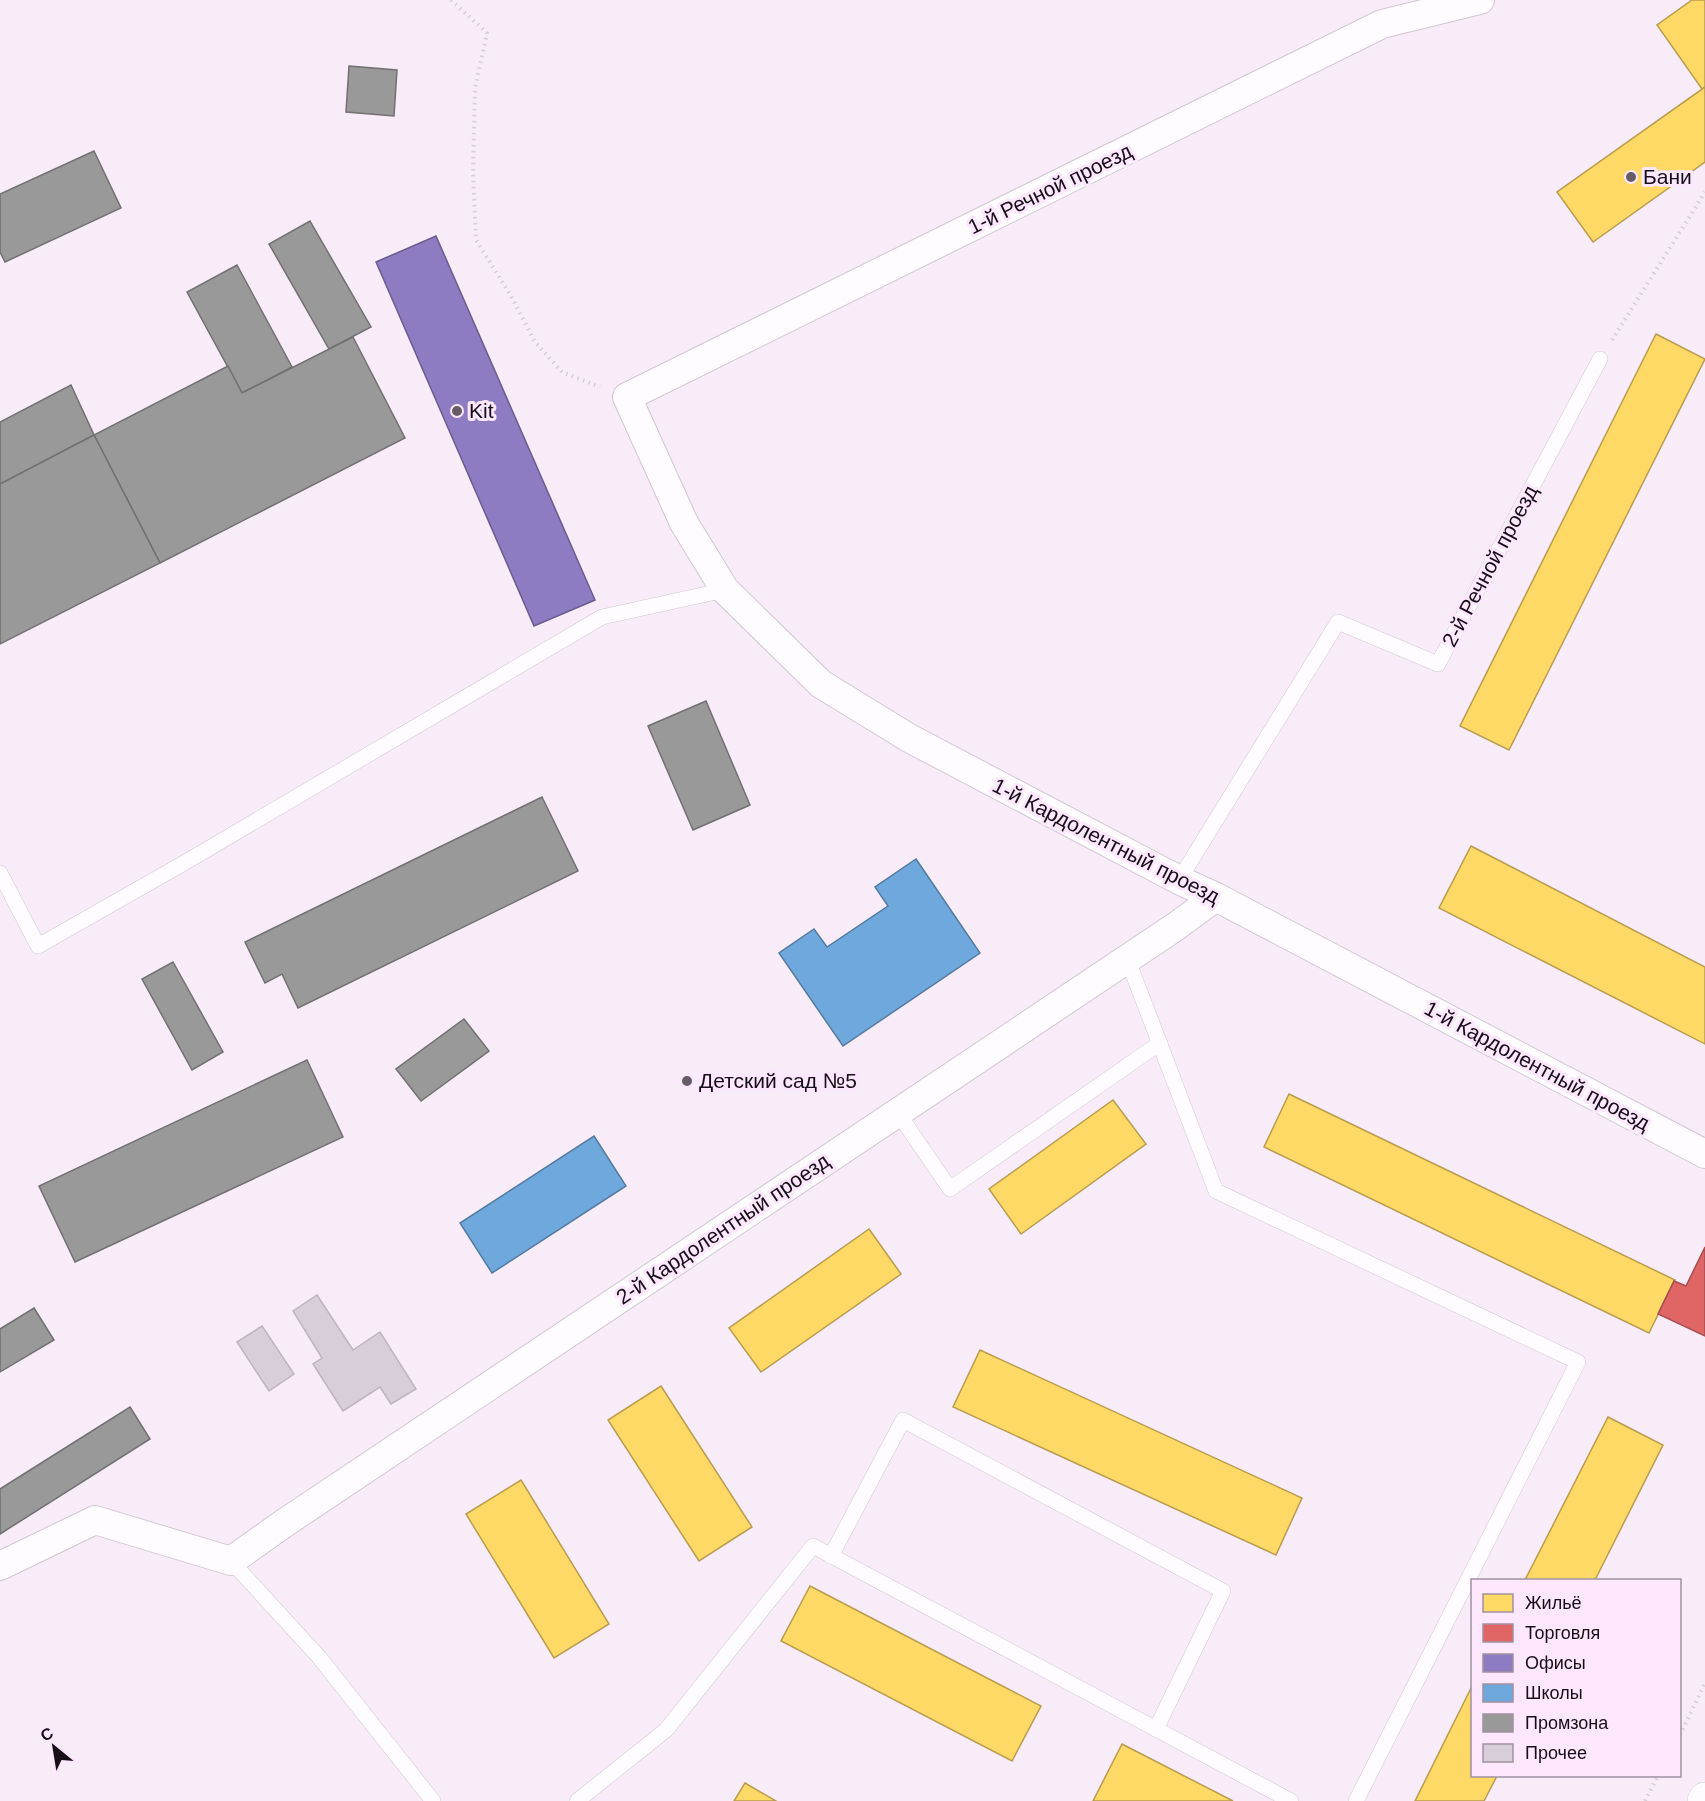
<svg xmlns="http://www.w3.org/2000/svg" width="1705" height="1801" viewBox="0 0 1705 1801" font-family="Arial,sans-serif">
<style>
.homes{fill:#ffd966;stroke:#b99c4f;stroke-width:1.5}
.shops{fill:#e06666;stroke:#a44c4f;stroke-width:1.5}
.offices{fill:#8e7cc3;stroke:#6a5b90;stroke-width:1.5}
.schools{fill:#6fa8dc;stroke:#557aa1;stroke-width:1.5}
.industry{fill:#999;stroke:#727072;stroke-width:1.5}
.building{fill:#d8ced9;stroke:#beb4bf;stroke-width:1.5}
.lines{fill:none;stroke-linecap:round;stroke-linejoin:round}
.lane-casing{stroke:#d1c7d2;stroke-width:16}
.street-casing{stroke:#d1c7d2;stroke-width:30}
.secondary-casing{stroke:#d1c7d2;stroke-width:34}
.path{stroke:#d3cfd4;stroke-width:4;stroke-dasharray:1.5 4.5;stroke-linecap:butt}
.lane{stroke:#fefcfe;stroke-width:15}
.street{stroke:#fefcfe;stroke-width:28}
.secondary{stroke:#fefcfe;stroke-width:33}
.poi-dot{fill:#655c66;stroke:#fce7fd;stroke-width:2}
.labels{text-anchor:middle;stroke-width:6;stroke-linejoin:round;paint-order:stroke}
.poi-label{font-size:21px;fill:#170f18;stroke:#fce7fd;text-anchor:start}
.street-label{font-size:21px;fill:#170f18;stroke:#fce7fd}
</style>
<rect width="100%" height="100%" fill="#f7ecf8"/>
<g class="homes">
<polygon points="1692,0 1705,0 1705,87 1702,89 1657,25"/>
<polygon points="1705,87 1705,162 1593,242 1557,192"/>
<polygon points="1656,334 1705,359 1509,750 1460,726"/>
<polygon points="1471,846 1705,967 1705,1044 1439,908"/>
<polygon points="1289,1094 1675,1280 1649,1333 1264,1147"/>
<polygon points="1113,1100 1146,1144 1021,1234 989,1189"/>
<polygon points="869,1229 901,1274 761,1372 729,1328"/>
<polygon points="980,1350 1302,1498 1276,1555 953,1407"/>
<polygon points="661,1386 752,1527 699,1561 608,1420"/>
<polygon points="1608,1417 1663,1445 1595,1580 1525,1580"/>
<polygon points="521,1480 609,1624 554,1658 466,1514"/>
<polygon points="810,1586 1041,1706 1012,1761 781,1641"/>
<polygon points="1472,1686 1472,1776 1497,1776 1484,1801 1415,1801"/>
<polygon points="1122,1744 1233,1801 1093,1801"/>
<polygon points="745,1783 776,1801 734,1801"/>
</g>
<polygon class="shops" points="1705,1247 1705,1336 1658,1314 1674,1281 1686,1286"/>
<polygon class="offices" points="436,236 595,600 534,626 376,262"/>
<g class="schools">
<polygon points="916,859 980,953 843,1046 779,953 814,929 827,947 888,906 875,887"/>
<polygon points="594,1136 626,1186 492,1273 460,1223"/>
</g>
<g class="industry">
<polygon points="349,66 397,70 394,116 346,112"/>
<polygon points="94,151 121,208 5,262 0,252 0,194"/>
<polygon points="310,221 371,327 329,349 269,244"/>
<polygon points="237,265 292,367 242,393 187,292"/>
<polygon points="353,337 405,438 160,563 94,435 228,366 242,393"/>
<polygon points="71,385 94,435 0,484 0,422"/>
<polygon points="94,435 160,563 0,644 0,484"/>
<polygon points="706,701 750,805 693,830 648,726"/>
<polygon points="542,797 578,871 298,1008 282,974 265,983 245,942"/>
<polygon points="173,962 223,1052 192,1070 142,979"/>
<polygon points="464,1019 489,1051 421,1101 396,1069"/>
<polygon points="307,1060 343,1137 75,1262 39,1186"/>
<polygon points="34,1308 54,1340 0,1372 0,1329"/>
<polygon points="130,1407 150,1439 0,1534 0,1489"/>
</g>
<g class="building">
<polygon points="317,1295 353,1350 380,1332 416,1389 391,1404 380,1387 343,1411 313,1364 322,1358 293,1311"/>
<polygon points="262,1326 294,1374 269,1391 237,1342"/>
</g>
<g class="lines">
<defs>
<g id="lane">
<polyline points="0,873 38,946 184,863 602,617 725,590"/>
<polyline points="1179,880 1338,622 1438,664 1600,359"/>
<polyline points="1127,958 1216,1191 1578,1362 1356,1801"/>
<polyline points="898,1113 950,1189 1160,1043"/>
<polyline points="831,1556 903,1420 1223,1591 1156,1729"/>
<polyline points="231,1561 319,1657 433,1801"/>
<polyline points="577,1801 666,1730 813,1546 1291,1801"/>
</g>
<g id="street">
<polyline points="1480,0 1382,24 627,397 684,523 725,590 821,684 909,738 1179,880 1216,897 1705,1154"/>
<polyline points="0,1566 95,1520 231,1561 283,1524 1175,927 1216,897"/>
</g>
<polyline id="secondary" points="1704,1801 1705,1799"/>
</defs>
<use href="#lane" class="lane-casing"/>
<use href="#street" class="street-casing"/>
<use href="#secondary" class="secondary-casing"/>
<g class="path">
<polyline points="451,0 487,33 475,88 473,172 476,240 511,296 535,342 562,372 600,387"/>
<polyline points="1612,340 1705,192"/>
<polyline points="1680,1735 1705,1683"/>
<polyline points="1645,1801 1658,1776"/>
</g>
<use href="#lane" class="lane"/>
<use href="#street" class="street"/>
<use href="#secondary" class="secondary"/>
</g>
<g class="poi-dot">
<circle cx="1631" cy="177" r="6"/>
<circle cx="457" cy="411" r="6"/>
<circle cx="687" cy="1081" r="6"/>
</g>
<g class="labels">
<g class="poi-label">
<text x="1643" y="184">Бани</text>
<text x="469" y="418">Kit</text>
<text x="699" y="1088">Детский сад №5</text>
</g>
<g class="street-label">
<text transform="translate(1050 189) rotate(-26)" y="7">1-й Речной проезд</text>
<text transform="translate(1490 566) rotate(-62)" y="7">2-й Речной проезд</text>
<text transform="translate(1106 841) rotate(27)" y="7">1-й Кардолентный проезд</text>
<text transform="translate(1537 1066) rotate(28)" y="7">1-й Кардолентный проезд</text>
<text transform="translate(723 1229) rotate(-34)" y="7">2-й Кардолентный проезд</text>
</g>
</g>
<rect x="1471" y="1579" width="210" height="198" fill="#fce7fd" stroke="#a091a1" stroke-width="1.5"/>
<rect x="1483" y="1594" width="30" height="18" fill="#ffd966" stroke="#a091a1" stroke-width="1.5"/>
<text x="1525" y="1609" font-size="18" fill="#170f18">Жильё</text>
<rect x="1483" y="1624" width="30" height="18" fill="#e06666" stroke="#a091a1" stroke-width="1.5"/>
<text x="1525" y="1639" font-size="18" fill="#170f18">Торговля</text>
<rect x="1483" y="1654" width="30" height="18" fill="#8e7cc3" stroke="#a091a1" stroke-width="1.5"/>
<text x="1525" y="1669" font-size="18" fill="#170f18">Офисы</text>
<rect x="1483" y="1684" width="30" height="18" fill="#6fa8dc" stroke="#a091a1" stroke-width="1.5"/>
<text x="1525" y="1699" font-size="18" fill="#170f18">Школы</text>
<rect x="1483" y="1714" width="30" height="18" fill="#999999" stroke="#a091a1" stroke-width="1.5"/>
<text x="1525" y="1729" font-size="18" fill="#170f18">Промзона</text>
<rect x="1483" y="1744" width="30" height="18" fill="#d8ced9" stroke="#a091a1" stroke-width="1.5"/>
<text x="1525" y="1759" font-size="18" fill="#170f18">Прочее</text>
<g transform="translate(54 1747) rotate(330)" stroke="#fce7fd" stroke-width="4.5" paint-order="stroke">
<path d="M0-4.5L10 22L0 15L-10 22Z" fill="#170f18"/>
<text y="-9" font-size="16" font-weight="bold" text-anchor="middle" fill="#170f18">С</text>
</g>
</svg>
